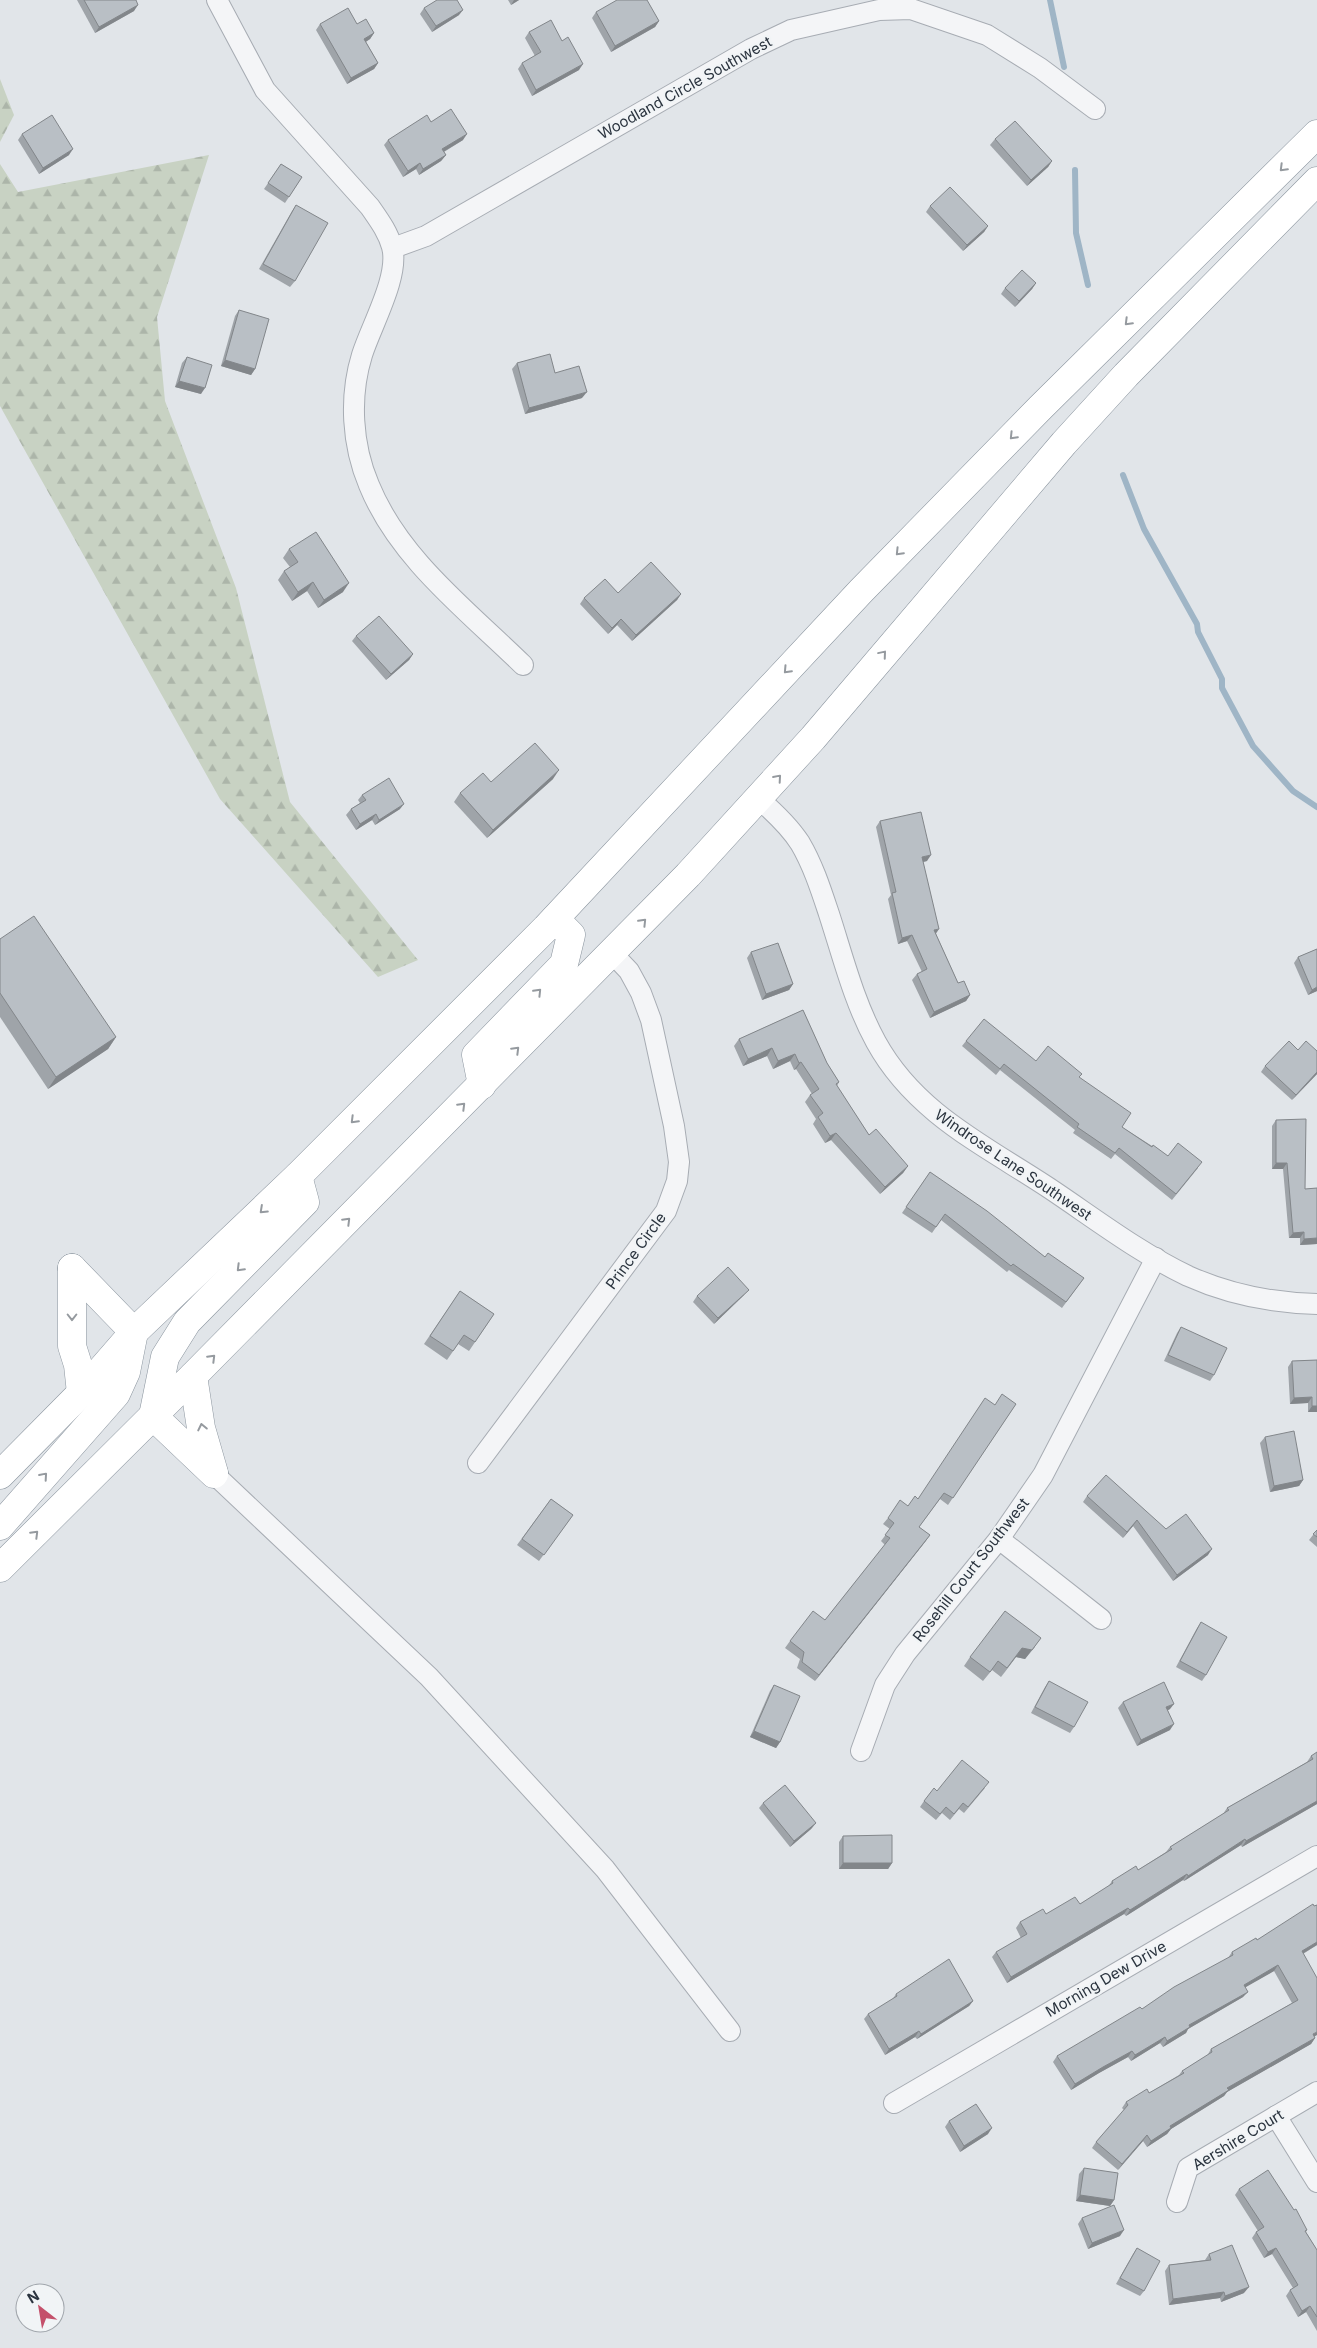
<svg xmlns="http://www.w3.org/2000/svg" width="1317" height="2348" viewBox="0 0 1317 2348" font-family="Inter,sans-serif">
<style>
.forest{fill:url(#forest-firs)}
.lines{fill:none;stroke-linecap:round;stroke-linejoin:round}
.stream{stroke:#9fb5c6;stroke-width:6}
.minor-casing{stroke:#a7acb3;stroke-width:22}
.highway-casing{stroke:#8a949e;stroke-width:29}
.minor{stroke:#f4f5f7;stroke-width:20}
.highway{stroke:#fff;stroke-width:28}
.wall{fill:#9fa4a9}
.shaded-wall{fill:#82868a}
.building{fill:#b9bfc5;stroke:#82868a}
.oneway{stroke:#959a9f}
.labels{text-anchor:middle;stroke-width:4.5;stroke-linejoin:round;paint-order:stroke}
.street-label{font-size:15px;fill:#2b343f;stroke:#f1f4f6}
</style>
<defs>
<pattern id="forest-firs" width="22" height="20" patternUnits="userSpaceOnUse" patternTransform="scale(1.25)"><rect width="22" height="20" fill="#c8d2c3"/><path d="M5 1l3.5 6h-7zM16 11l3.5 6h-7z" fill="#acb5a9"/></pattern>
</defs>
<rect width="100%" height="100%" fill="#e1e5e9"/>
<g class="forest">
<polygon points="0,79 14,115 0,142"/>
<polygon points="209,155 157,317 165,401 236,588 290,802 418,960 378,977 220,799 0,406 0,164 18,192"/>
</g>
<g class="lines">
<g class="stream">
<polyline points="1050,0 1064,67"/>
<polyline points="1075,170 1076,233 1088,285"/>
<polyline points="1123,475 1144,529 1197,624 1198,632 1222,679 1222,688 1253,746 1293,791 1317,807"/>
</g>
<defs>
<g id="minor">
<path d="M217,0l48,90 105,117c9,13 18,25 22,40 8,29 -21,79 -30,108 -13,42 -10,90 7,130 30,74 99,126 154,180"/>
<polyline points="393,248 426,236 751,49 791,30 879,10 911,9 987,35 1040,68 1095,109"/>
<path d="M759,799c15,13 30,27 41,44 13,22 21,47 29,71 14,43 25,88 47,128 39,71 108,103 173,146 45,30 89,64 139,88 40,18 86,27 129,28"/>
<polyline points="478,1463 666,1211 677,1181 679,1162 674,1126 651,1020 641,993 629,971 612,953"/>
<polyline points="214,1474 429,1677 605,1869 730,2031"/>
<polyline points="999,1539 1101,1619"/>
<polyline points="861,1751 885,1685 905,1654 999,1539 1043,1475 1156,1258"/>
<polyline points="894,2103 1317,1856"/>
<polyline points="1276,2116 1317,2182"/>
<polyline points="1177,2202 1188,2168 1317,2092"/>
</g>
<g id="highway">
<polyline points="482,1085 476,1055 564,964 571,935 555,919"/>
<polyline points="72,1268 72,1346 78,1365 81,1393"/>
<polyline points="193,1376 201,1428 214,1473"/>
<polyline points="214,1474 153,1416 165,1357 187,1322 305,1202 298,1176"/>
<polyline points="0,1475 81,1393 134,1332 298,1176 546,928 861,591 1040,408 1317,134"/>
<polyline points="0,1526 116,1394 126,1372 134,1332 72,1268"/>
<polyline points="0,1568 193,1376 688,875 813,738 1064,443 1126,375 1317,181"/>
</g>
</defs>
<use href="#minor" class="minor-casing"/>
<use href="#highway" class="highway-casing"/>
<use href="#minor" class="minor"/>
<use href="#highway" class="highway"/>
</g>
<g class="wall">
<polygon points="77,0 136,0 134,11 95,33"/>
<polygon points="508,0 519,0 511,5"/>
<polygon points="424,8 459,15 432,32 420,14"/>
<polygon points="596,12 659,21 655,27 611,52 592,18"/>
<polygon points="320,24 357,24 374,33 370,39 366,42 378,63 374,69 347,84 316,30"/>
<polygon points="529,32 562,41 579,70 532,96 518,69 522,63 535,56 525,38"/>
<polygon points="431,122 463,140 444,152 446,155 441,161 419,175 416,169 403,177 384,145 388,140"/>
<polygon points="22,134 69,155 39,174 18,140"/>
<polygon points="995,139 1052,161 1048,167 1027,186 990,145"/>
<polygon points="281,164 302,177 285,203 264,189"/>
<polygon points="296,205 295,281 290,287 259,269 292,211"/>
<polygon points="930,206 988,226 984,232 963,251 926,212"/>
<polygon points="1036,283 1032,289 1015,307 1001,294 1005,288"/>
<polygon points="239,310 255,369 251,375 221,366 235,316"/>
<polygon points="187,357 201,394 175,387 182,363"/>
<polygon points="517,363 555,373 582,398 525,414 512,369"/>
<polygon points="289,549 343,592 318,608 307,591 292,601 278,580 284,571 290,567 283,558"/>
<polygon points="618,593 681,594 677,600 632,641 617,625 608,634 580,604 584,598"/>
<polygon points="356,636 413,654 409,660 386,680 352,641"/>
<polygon points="553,779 487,838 454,802 460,793 491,782"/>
<polygon points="362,795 400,809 375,825 372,820 356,830 346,815 351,809 360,803 358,800"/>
<polygon points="880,821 927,861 923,862 936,934 958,983 970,995 966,1001 930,1018 912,980 917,974 922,972 907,941 898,944 888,899 891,895 876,827"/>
<polygon points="0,939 116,1037 108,1049 48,1089 0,1017"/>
<polygon points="1317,949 1317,991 1308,995 1294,963 1298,957"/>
<polygon points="751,952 793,984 789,990 762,1000 747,958"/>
<polygon points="803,1010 827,1063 839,1082 837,1086 869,1135 908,1166 903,1173 880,1194 831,1140 825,1143 813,1124 816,1119 805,1102 810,1095 812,1094 796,1069 794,1070 790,1061 773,1069 767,1056 743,1066 734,1046 739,1039"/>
<polygon points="966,1041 1036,1061 1079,1078 1122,1127 1168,1156 1198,1168 1172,1200 1115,1154 1111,1159 1073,1133 1075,1130 1000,1070 996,1075 962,1046"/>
<polygon points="1317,1051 1317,1074 1292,1100 1261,1072 1265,1066"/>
<polygon points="1276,1120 1305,1189 1317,1188 1317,1244 1300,1245 1300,1238 1289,1238 1283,1169 1272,1169 1272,1126"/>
<polygon points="930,1172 1045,1257 1084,1278 1062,1308 1009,1270 1007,1272 941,1220 932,1233 902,1213"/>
<polygon points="460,1291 494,1314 469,1351 458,1344 447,1360 424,1344"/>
<polygon points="744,1295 714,1324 693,1302 697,1296"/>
<polygon points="1181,1327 1214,1375 1210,1381 1164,1361 1177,1333"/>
<polygon points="1317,1360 1317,1412 1308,1412 1308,1403 1290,1404 1288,1367 1292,1361"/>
<polygon points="1016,1404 948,1505 940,1499 919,1527 930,1535 925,1542 815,1681 797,1668 800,1659 785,1648 790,1641 825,1620 885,1545 881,1541 890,1529 883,1524 888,1518 918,1499 995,1405"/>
<polygon points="1265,1437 1303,1480 1299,1486 1270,1492 1260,1443"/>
<polygon points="1087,1496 1166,1529 1208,1555 1173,1581 1133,1526 1123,1538 1083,1502"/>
<polygon points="551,1499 573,1515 539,1561 517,1545"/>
<polygon points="1317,1530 1317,1547 1309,1540"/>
<polygon points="1201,1622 1206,1675 1202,1681 1176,1667 1197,1628"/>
<polygon points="1035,1647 1025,1659 1016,1657 1001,1677 992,1670 983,1681 964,1666 970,1657"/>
<polygon points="1049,1681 1074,1727 1070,1733 1031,1713 1045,1687"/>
<polygon points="774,1685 780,1742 776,1748 750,1737 770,1691"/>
<polygon points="1123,1702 1170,1709 1168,1710 1170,1730 1137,1746 1118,1708"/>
<polygon points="1317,1752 1317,1804 1242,1847 1241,1845 1184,1881 1183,1880 1126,1916 1124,1914 1007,1983 992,1957 996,1952 1021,1938 1016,1928 1020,1922 1080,1904 1108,1887 1112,1881 1138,1870 1166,1852 1170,1847 1223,1814 1227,1808 1307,1762 1311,1756"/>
<polygon points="985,1788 964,1813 959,1809 950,1820 942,1813 936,1820 920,1807 924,1801 937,1791"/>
<polygon points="763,1803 816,1823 811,1829 790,1847 759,1808"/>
<polygon points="843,1836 892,1863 888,1869 839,1869 839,1842"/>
<polygon points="1317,1905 1317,1945 1303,1954 1314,2037 1315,2038 1311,2044 1227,2092 1224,2096 1171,2129 1167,2134 1147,2147 1143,2141 1118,2170 1092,2148 1096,2142 1124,2110 1122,2108 1126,2102 1149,2093 1179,2075 1182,2071 1207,2056 1211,2049 1292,2003 1274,1971 1245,1987 1243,1997 1188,2029 1186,2033 1163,2047 1160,2043 1131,2061 1128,2057 1099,2073 1071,2090 1053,2062 1057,2056 1142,2009 1228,1958 1232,1952 1257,1940"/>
<polygon points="896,1994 973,2001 969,2006 917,2039 915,2037 885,2055 864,2019 868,2014 892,2000"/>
<polygon points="949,2121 988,2134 960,2152 945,2127"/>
<polygon points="1084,2168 1114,2200 1110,2206 1076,2201 1079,2174"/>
<polygon points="1239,2189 1294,2210 1307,2230 1306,2232 1317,2250 1317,2331 1306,2312 1298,2317 1286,2296 1290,2290 1293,2288 1272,2254 1264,2258 1252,2238 1256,2232 1258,2231 1235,2195"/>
<polygon points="1082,2218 1120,2236 1088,2249 1078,2224"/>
<polygon points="1137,2248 1144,2291 1140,2296 1116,2284 1133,2254"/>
<polygon points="1209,2254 1244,2293 1221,2302 1220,2298 1169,2305 1165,2271 1169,2265 1205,2260"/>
</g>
<g class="shaded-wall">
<polygon points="514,0 519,0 511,5"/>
<polygon points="138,5 134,11 95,33 99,27"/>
<polygon points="463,10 459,15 432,32 436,26"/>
<polygon points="659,21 655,27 611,52 615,46"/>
<polygon points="374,33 370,39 360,45 364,39"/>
<polygon points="378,63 374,69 347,84 351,78"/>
<polygon points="583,64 579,70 532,96 536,90"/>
<polygon points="467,134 463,140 438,155 442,149"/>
<polygon points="73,149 69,155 39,174 43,168"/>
<polygon points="446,155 441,161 419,175 423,169"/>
<polygon points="1052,161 1048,167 1027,186 1031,180"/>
<polygon points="420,163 416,169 403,177 408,171"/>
<polygon points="988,226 984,232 963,251 967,245"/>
<polygon points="1036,283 1032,289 1015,307 1019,301"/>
<polygon points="225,360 255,369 251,375 221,366"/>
<polygon points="179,381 205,388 201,394 175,387"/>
<polygon points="587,392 582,398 525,414 529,408"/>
<polygon points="313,582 307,591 292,601 298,592"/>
<polygon points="349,583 343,592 318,608 324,600"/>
<polygon points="681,594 677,600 632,641 636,635"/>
<polygon points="621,619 617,625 608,634 612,628"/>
<polygon points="413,654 409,660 386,680 391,674"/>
<polygon points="559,770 553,779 487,838 493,830"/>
<polygon points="404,804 400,809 375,825 379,820"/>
<polygon points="376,814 372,820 356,830 360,824"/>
<polygon points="931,855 927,861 918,863 922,857"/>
<polygon points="939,929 935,935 934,930"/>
<polygon points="912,935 907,941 898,944 902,938"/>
<polygon points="793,984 789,990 762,1000 766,994"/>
<polygon points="1317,987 1317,991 1308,995 1312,990"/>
<polygon points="970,995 966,1001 930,1018 934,1012"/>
<polygon points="116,1037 108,1049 48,1089 56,1077"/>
<polygon points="772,1048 767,1056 743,1066 748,1059"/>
<polygon points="795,1054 790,1061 773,1069 778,1061"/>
<polygon points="801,1062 796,1069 794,1070 799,1063"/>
<polygon points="1317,1072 1317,1074 1292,1100 1296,1095"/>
<polygon points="836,1133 831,1140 825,1143 830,1136"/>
<polygon points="1276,1163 1287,1163 1283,1169 1272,1169"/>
<polygon points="908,1166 903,1173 880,1194 885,1187"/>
<polygon points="1304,1232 1300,1238 1289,1238 1293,1233"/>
<polygon points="1317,1238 1317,1244 1300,1245 1304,1239"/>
<polygon points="749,1290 744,1295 714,1324 718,1318"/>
<polygon points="1312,1397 1308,1403 1290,1404 1294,1398"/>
<polygon points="1312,1406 1317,1406 1317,1412 1308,1412"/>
<polygon points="1303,1480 1299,1486 1270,1492 1274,1486"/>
<polygon points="1137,1520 1133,1526 1123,1538 1127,1532"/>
<polygon points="930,1535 925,1542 815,1681 819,1675"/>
<polygon points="1212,1549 1208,1555 1173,1581 1177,1575"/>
<polygon points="1041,1638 1025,1659 1016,1657 1001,1677 1022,1648"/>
<polygon points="1174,1704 1170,1709 1162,1713 1166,1707"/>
<polygon points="1174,1724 1170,1730 1137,1746 1141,1740"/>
<polygon points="754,1731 780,1742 776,1748 750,1737"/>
<polygon points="1317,1801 1317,1804 1242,1847 1246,1841"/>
<polygon points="816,1823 811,1829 790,1847 794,1841"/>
<polygon points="1245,1839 1241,1845 1184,1881 1188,1876"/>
<polygon points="843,1863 892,1863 888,1869 839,1869"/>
<polygon points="1187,1874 1183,1880 1126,1916 1130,1910"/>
<polygon points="1128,1908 1124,1914 1007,1983 1011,1977"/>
<polygon points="1317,1942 1317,1945 1297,1957 1302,1951"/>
<polygon points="1278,1965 1274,1971 1239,1991 1244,1985"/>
<polygon points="1248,1992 1243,1997 1188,2029 1186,2033 1163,2047 1167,2041 1189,2025"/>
<polygon points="973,2001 969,2006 917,2039 921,2034"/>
<polygon points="919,2031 915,2037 885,2055 889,2049"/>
<polygon points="1317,2032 1317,2035 1309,2040 1313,2034"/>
<polygon points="1165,2037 1160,2043 1131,2061 1135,2055"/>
<polygon points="1315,2038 1311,2044 1227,2092 1224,2096 1171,2129 1167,2134 1147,2147 1151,2141 1170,2126 1227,2088"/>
<polygon points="1132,2051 1128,2057 1099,2073 1071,2090 1075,2084 1103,2067"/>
<polygon points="992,2128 988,2134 960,2152 964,2146"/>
<polygon points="1147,2135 1143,2141 1118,2170 1122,2164"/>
<polygon points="1080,2195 1114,2200 1110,2206 1076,2201"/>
<polygon points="1124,2230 1120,2236 1088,2249 1092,2243"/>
<polygon points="1276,2248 1272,2254 1264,2258 1268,2252"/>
<polygon points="1249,2287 1244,2293 1221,2302 1225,2296"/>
<polygon points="1224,2292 1220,2298 1169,2305 1173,2299"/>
<polygon points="1310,2306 1306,2312 1298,2317 1302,2311"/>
</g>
<g class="building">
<polygon points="84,0 136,0 138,5 99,27"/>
<polygon points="437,0 457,0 463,10 436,26 424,8"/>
<polygon points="617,0 647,0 659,21 615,46 596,12"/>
<polygon points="348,8 357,24 366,19 374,33 364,39 378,63 351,78 320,24"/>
<polygon points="551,20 562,41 568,37 583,64 536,90 522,63 541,52 529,32"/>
<polygon points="451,109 467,134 442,149 446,155 423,169 420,163 408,171 388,140 427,115 431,122"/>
<polygon points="52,115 73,149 43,168 22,134"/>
<polygon points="1015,121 1052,161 1031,180 995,139"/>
<polygon points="281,164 302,177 289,197 268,183"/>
<polygon points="950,187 988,226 967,245 930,206"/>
<polygon points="296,205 328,223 295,281 263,264"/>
<polygon points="1022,270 1036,283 1019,301 1005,288"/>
<polygon points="239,310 269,319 255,369 225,360"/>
<polygon points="550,354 555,373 579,366 587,392 529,408 517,363"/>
<polygon points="187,357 212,365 205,388 179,381"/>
<polygon points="316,532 349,583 324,600 313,582 298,592 284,571 298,562 289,549"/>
<polygon points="651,562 681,594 636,635 621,619 612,628 584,598 605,579 618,593"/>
<polygon points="379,616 413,654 391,674 356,636"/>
<polygon points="535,743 559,770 493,830 460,793 483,773 491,782"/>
<polygon points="389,778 404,804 379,820 376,814 360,824 351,809 366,800 362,795"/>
<polygon points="921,812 931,855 922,857 939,929 934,930 958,983 964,981 970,995 934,1012 917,974 927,969 912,935 902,938 892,893 896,892 880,821"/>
<polygon points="34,916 116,1037 56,1077 0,993 0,939"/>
<polygon points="778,943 793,984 766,994 751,952"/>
<polygon points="1317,949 1317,987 1312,990 1298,957"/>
<polygon points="803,1010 827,1063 839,1082 836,1084 869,1135 876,1129 908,1166 885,1187 836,1133 830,1136 818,1117 823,1113 810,1095 819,1089 801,1062 799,1063 795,1054 778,1061 772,1048 748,1059 739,1039"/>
<polygon points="984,1019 1036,1061 1048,1046 1082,1074 1079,1077 1131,1113 1122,1127 1152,1147 1153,1145 1168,1156 1178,1143 1202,1162 1176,1194 1119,1148 1115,1153 1077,1127 1079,1124 1004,1064 1000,1069 966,1041"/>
<polygon points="1289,1041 1298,1050 1306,1041 1317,1051 1317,1072 1296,1095 1265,1066"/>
<polygon points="1306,1119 1305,1189 1317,1188 1317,1238 1304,1239 1304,1232 1293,1233 1287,1163 1276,1163 1276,1120"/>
<polygon points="930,1172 987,1211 1045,1257 1048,1253 1084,1278 1066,1302 1013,1264 1011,1266 945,1214 936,1227 906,1207"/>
<polygon points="728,1267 749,1290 718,1318 697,1296"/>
<polygon points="460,1291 494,1314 475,1342 464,1335 453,1351 430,1336"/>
<polygon points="1181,1327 1227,1348 1214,1375 1168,1355"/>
<polygon points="1317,1360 1317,1406 1312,1406 1312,1397 1294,1398 1292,1361"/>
<polygon points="1002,1394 1016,1404 953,1498 944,1493 919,1527 930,1535 819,1675 802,1662 804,1652 790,1641 813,1611 825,1620 890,1538 885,1535 894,1523 888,1518 900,1500 908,1506 915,1496 918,1499 985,1398 995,1405"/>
<polygon points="1294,1431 1303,1480 1274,1486 1265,1437"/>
<polygon points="1106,1475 1166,1529 1186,1514 1212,1549 1177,1575 1137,1520 1127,1532 1087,1496"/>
<polygon points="551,1499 573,1515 544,1555 522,1539"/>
<polygon points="1317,1530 1317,1537 1313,1534"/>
<polygon points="1005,1611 1041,1638 1032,1650 1022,1648 1007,1668 998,1661 990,1672 970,1657"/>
<polygon points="1201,1622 1227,1637 1206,1675 1180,1661"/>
<polygon points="1049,1681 1088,1702 1074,1727 1035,1707"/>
<polygon points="1164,1682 1174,1704 1166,1707 1174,1724 1141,1740 1123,1702"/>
<polygon points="774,1685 800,1696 780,1742 754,1731"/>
<polygon points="1317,1752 1317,1801 1246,1841 1245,1839 1188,1876 1187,1874 1130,1910 1128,1908 1011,1977 996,1952 1027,1934 1020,1922 1043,1909 1046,1914 1075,1897 1080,1904 1113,1883 1112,1881 1136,1866 1138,1870 1172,1849 1170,1847 1229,1810 1227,1808 1313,1759 1311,1756"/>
<polygon points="962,1760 989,1782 968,1807 963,1803 954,1814 946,1807 940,1814 924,1801 934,1788 937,1791"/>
<polygon points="785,1785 816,1823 794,1841 763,1803"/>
<polygon points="892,1835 892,1863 843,1863 843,1836"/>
<polygon points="1313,1904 1314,1906 1317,1905 1317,1942 1302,1951 1317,1978 1317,2032 1313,2034 1315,2038 1227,2088 1229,2090 1170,2126 1171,2128 1151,2141 1147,2135 1122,2164 1096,2142 1128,2105 1126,2102 1147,2089 1149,2093 1184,2073 1182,2071 1212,2052 1211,2049 1298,2000 1278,1965 1244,1985 1248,1992 1189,2025 1190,2027 1167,2041 1165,2037 1135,2055 1132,2051 1103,2067 1075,2084 1057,2056 1140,2007 1142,2009 1174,1987 1233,1955 1232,1952 1256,1938 1257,1940"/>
<polygon points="949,1959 973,2001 921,2034 919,2031 889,2049 868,2014 897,1996 896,1994"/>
<polygon points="976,2104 992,2128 964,2146 949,2121"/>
<polygon points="1084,2168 1118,2173 1114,2200 1080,2195"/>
<polygon points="1268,2170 1294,2210 1296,2209 1307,2230 1305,2231 1317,2250 1317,2317 1310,2306 1302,2311 1290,2290 1298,2285 1276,2248 1268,2252 1256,2232 1264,2227 1239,2189"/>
<polygon points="1114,2205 1124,2230 1092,2243 1082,2218"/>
<polygon points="1232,2245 1249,2287 1225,2296 1224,2292 1173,2299 1169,2265 1211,2260 1209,2254"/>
<polygon points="1137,2248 1160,2261 1144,2291 1120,2278"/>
</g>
<defs><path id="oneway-chevron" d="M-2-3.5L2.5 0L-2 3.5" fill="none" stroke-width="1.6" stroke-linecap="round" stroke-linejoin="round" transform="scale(1.25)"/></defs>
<g class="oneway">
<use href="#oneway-chevron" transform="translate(1283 168) rotate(135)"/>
<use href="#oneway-chevron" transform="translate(1128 322) rotate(135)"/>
<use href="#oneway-chevron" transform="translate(1013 436) rotate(134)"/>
<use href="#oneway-chevron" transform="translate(899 552) rotate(134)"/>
<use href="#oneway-chevron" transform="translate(883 654) rotate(-50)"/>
<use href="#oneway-chevron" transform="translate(787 670) rotate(133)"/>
<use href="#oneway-chevron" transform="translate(778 778) rotate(-49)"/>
<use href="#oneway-chevron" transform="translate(643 922) rotate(-46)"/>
<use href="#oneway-chevron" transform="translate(538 992) rotate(-46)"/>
<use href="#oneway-chevron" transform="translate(516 1050) rotate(-45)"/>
<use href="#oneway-chevron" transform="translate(462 1106) rotate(-45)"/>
<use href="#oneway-chevron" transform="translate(354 1120) rotate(135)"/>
<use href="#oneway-chevron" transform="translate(263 1210) rotate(137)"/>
<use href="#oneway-chevron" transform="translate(347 1221) rotate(-45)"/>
<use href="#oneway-chevron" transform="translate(240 1268) rotate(135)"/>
<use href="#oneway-chevron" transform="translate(72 1317) rotate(90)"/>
<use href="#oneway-chevron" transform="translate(212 1358) rotate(-45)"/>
<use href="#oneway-chevron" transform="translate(202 1427) rotate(-102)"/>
<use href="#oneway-chevron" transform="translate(44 1476) rotate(-49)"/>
<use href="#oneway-chevron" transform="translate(35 1534) rotate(-45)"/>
</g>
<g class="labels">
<g class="street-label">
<text transform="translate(685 88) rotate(-29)" y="5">Woodland Circle Southwest</text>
<text transform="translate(1013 1165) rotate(34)" y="5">Windrose Lane Southwest</text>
<text transform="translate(636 1251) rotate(-54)" y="5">Prince Circle</text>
<text transform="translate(971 1570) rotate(-52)" y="5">Rosehill Court Southwest</text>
<text transform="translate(1106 1979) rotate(-30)" y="5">Morning Dew Drive</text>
<text transform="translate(1238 2140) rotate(-31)" y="5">Aershire Court</text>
</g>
</g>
<g transform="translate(40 2308) rotate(329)"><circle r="24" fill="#f1f4f6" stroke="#a2a7ad"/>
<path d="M0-4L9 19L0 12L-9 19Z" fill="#c4506b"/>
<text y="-8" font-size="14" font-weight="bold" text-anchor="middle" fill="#2b343f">N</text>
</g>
</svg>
